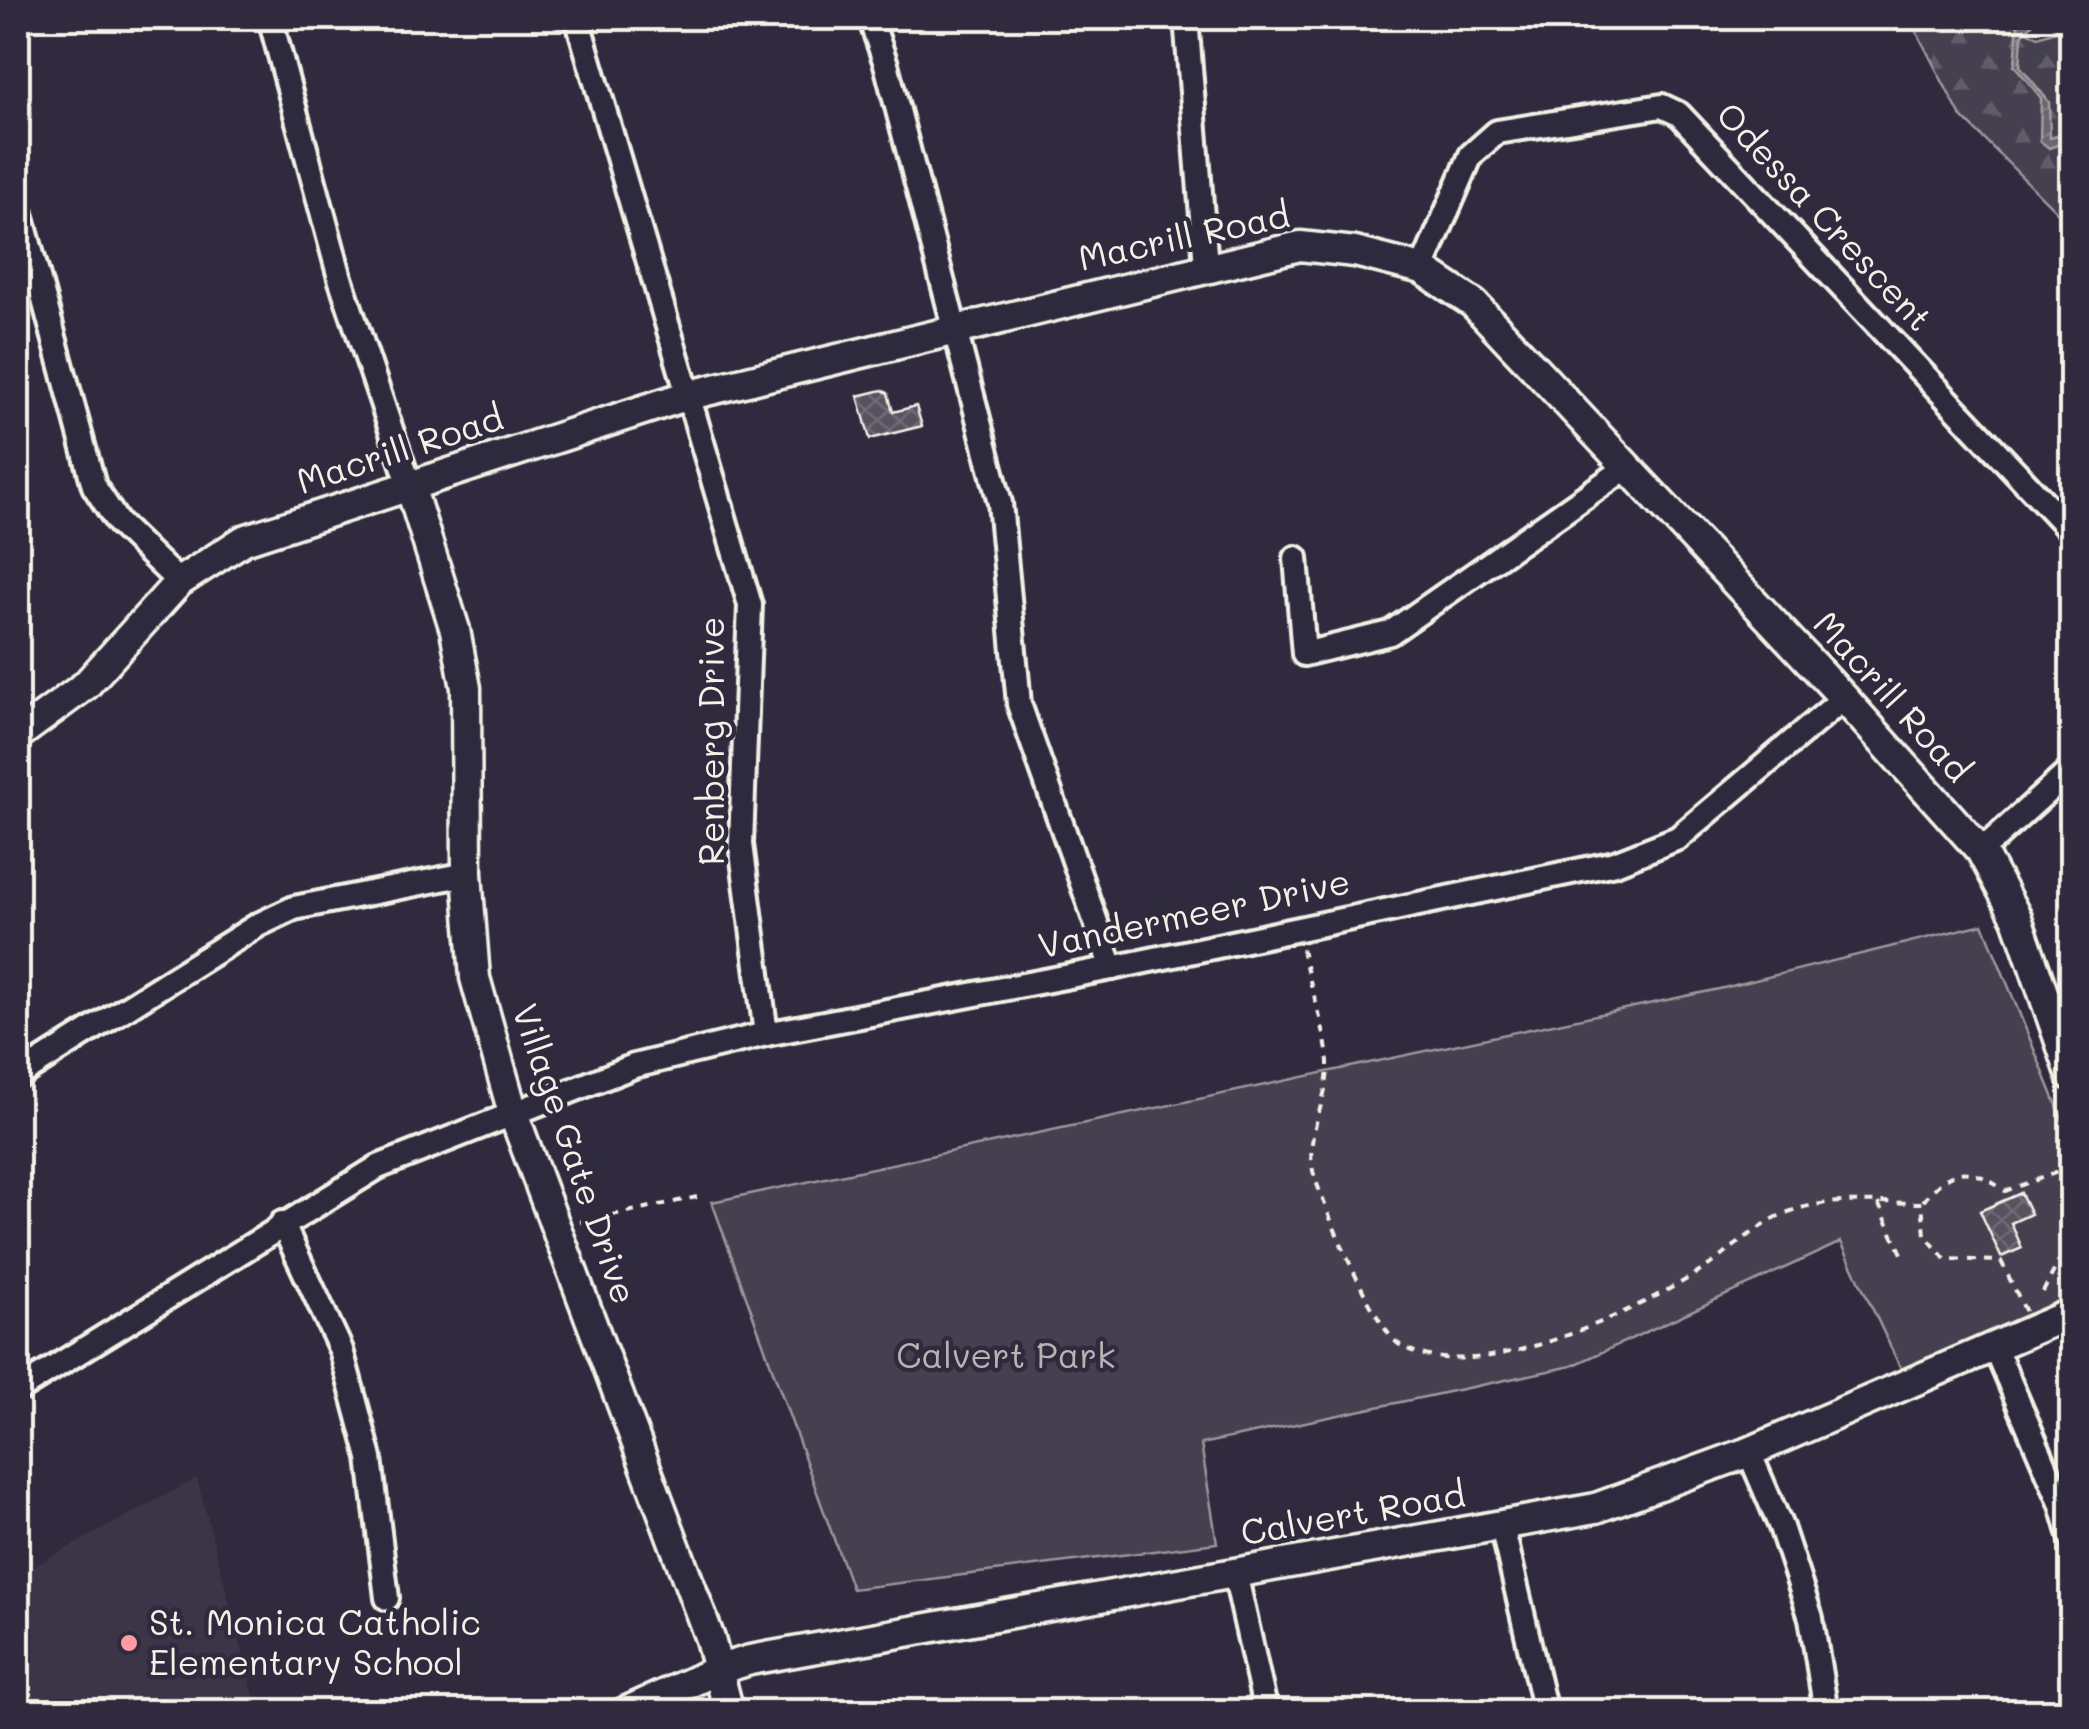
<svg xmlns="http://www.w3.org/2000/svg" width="2089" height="1729" viewBox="0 0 2089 1729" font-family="Mali,sans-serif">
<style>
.built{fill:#3b3647}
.forest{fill:url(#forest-firs);stroke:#9c989c;stroke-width:2.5}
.green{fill:#454050;stroke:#9c989c;stroke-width:2.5}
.water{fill:url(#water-waves);stroke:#a19ea0;stroke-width:2.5}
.building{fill:url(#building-cross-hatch);stroke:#f4f1e8;stroke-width:2.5}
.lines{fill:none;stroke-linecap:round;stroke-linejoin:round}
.minor-casing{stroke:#f4f1e8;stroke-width:30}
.tertiary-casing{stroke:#f4f1e8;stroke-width:35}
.path{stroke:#f4f1e8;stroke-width:4;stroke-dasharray:8 8;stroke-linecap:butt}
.minor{stroke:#2f2a3d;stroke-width:22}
.tertiary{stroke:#2f2a3d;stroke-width:28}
.poi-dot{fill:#ff9aa2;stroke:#2f2a3d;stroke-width:4}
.labels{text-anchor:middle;stroke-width:9;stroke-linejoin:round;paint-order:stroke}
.street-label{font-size:35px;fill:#f4f1e8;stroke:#2f2a3d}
.park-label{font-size:35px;fill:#b7b3b3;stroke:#2f2a3d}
.poi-label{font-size:35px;fill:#f4f1e8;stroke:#2f2a3d;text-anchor:start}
</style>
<defs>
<pattern id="forest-firs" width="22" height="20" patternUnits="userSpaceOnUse" patternTransform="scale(2.5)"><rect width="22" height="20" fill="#454050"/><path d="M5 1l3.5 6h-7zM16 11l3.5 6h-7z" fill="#605c69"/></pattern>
<pattern id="water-waves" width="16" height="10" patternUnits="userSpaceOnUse" patternTransform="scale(2.5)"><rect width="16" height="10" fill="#6a6670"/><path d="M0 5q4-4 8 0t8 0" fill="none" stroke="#807c84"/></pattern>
<pattern id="building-cross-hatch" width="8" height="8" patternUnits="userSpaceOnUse" patternTransform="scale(2.5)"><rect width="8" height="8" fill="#56525f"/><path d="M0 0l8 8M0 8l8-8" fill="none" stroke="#6f6b76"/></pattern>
</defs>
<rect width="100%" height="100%" fill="#2f2a3d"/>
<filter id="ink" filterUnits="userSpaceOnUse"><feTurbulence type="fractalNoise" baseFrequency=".01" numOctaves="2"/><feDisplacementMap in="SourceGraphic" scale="20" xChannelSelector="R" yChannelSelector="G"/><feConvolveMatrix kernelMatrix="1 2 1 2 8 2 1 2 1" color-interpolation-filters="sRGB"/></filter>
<g filter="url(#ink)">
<polygon class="built" points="197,1478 258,1711 18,1711 18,1575"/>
<polygon class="forest" points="1914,18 2004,18 2038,37 2062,29 2062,18 2071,18 2071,226 1960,115 1913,25"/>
<polygon class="green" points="1983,924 2071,1140 2071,1296 1902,1371 1841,1242 1572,1366 1201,1444 1217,1543 852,1589 712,1202 1719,989"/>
<path class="water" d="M2037,18l-15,18 -2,30 29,36 1,36 21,-6v8l-22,8 -9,-7 1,-43 -27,-33c5,-17 0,-30 6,-46z"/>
<g class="building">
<polygon points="882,390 888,393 893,412 916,406 922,426 870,439 858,396"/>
<polygon points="2021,1193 2031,1214 2011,1223 2022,1248 2001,1257 1980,1211"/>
</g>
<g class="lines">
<defs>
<g id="minor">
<polyline points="270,18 340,278 410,486"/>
<polyline points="577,18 750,605 741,844 766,1034"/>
<polyline points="870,18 886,64 1000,503 1019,704 1112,968"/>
<polyline points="1186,18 1206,266"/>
<polyline points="18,203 94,486 118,523 179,582"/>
<polyline points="1422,269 1471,155 1497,132 1662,106 1679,114 2072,532"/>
<polyline points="1296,558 1304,654 1390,633 1626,468"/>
<polyline points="1981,851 2072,769"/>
<polyline points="18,1076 258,925 294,908 467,874"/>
<polyline points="282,1223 341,1350 370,1458 387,1598"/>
<polyline points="1995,1348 2062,1505 2072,1540"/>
<polyline points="18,1390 378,1167 634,1066 766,1034 1112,968 1615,863 1678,838 1844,698"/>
<polyline points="1749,1452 1781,1527 1811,1618 1826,1712"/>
<polyline points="1502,1526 1545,1712"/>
<polyline points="1235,1573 1266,1712"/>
</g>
<g id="tertiary">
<polyline points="410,486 455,630 466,688 467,874 475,978 513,1113 710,1639 729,1712"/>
<polyline points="18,735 86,685 179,582 244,540 686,396 1300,246 1355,252 1422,269 1474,304 1844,698 1981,851 2017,918 2072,1076"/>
<polyline points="625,1712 720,1669 750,1660 1596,1508 1749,1452 2072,1313"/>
</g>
</defs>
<use href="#minor" class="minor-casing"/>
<use href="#tertiary" class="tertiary-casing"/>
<g class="path">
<path d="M1302,949c6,30 27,90 26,118 -1,38 -26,72 -13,111 11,33 59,151 85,167 74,45 233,-33 299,-73 30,-19 62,-52 95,-62 40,-13 87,-7 128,-7l3,32 20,24 56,2 25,51"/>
<path d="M1923,1201c30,-35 45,-37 82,-10l67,-24"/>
<polyline points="1878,1203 1904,1258"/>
<polyline points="580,1222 697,1197"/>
<polyline points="2043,1292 2072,1236"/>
</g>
<use href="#minor" class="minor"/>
<use href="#tertiary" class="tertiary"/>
</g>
</g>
<circle class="poi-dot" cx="129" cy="1643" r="10"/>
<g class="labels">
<g class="street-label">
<text transform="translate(1824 217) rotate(47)" y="12">Odessa Crescent</text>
<text transform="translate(1184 237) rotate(-12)" y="12">Macrill Road</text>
<text transform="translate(400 450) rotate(-18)" y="12">Macrill Road</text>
<text transform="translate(1892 697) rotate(48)" y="12">Macrill Road</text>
<text transform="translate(712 741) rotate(-90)" y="12">Renberg Drive</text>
<text transform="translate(1194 914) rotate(-12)" y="12">Vandermeer Drive</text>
<text transform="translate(574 1154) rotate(71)" y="12">Village Gate Drive</text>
<text transform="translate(1353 1514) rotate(-10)" y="12">Calvert Road</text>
</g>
<g class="park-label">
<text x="1006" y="1368">Calvert Park</text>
</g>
<g class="poi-label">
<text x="149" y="1635">St. Monica Catholic<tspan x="149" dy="40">Elementary School</tspan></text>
</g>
</g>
<rect width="2089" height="1729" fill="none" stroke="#2f2a3d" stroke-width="60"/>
<rect x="30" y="30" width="2029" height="1669" fill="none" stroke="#f4f1e8" stroke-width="4" filter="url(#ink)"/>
</svg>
